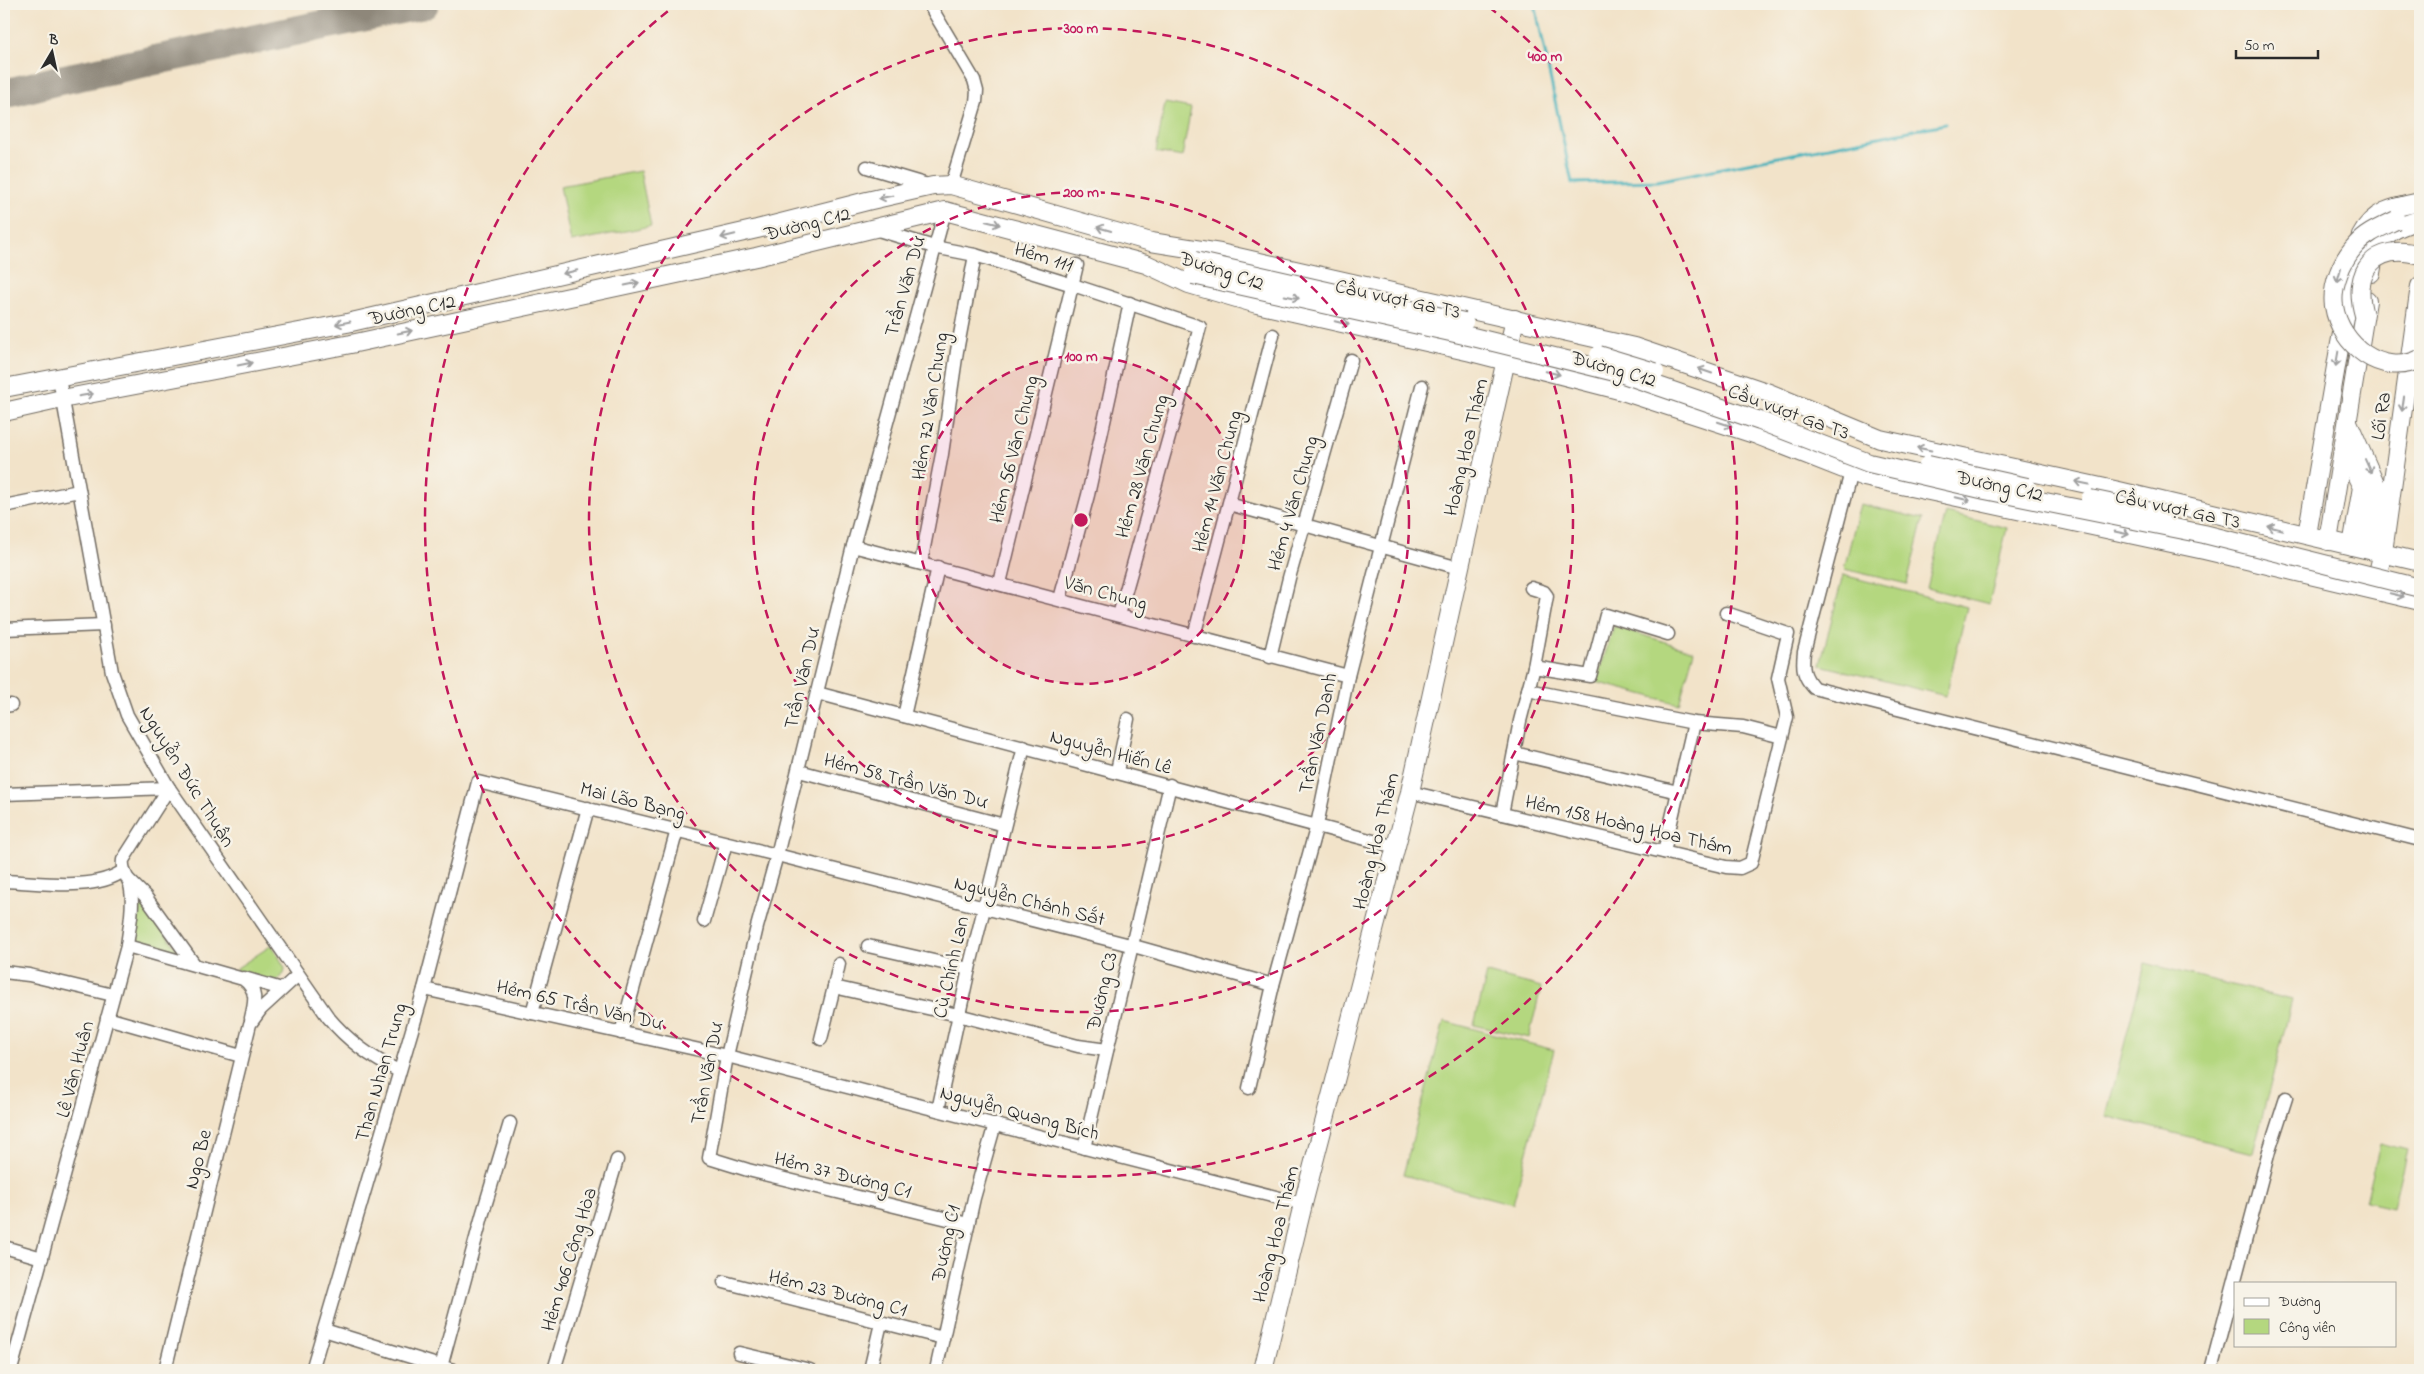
<svg xmlns="http://www.w3.org/2000/svg" width="2424" height="1374" viewBox="0 0 2424 1374" font-family="'Indie Flower',sans-serif">
<style>
.green{fill:#b4d77f;stroke:#708155}
.lines{fill:none;stroke-linecap:round;stroke-linejoin:round}
.stream{stroke:#43b2bc;stroke-width:3}
.taxiway{stroke:#8e877a;stroke-width:30}
.street-casing{stroke:#716b62;stroke-width:15}
.secondary-casing{stroke:#716b62;stroke-width:20}
.street{stroke:#fff;stroke-width:12}
.secondary{stroke:#fff;stroke-width:18}
.secondary-bridge-casing{stroke:#716b62;stroke-width:20;stroke-linecap:butt}
.secondary-bridge{stroke:#fff;stroke-width:18}
.oneway{stroke:#a0a0a0}
.ring{fill:none;stroke:#c2185b;stroke-width:2.5;stroke-dasharray:9 6}
.labels{text-anchor:middle;stroke-width:5;stroke-linejoin:round;paint-order:stroke}
.street-label{font-size:20px;fill:#2b2b2b;stroke:#f7f3e8}
.centre{fill:#c2185b;stroke:#f7f3e8;stroke-width:2.5}
.ring-label{font-size:15px;text-anchor:middle;font-weight:bold;fill:#c2185b;stroke:#f7f3e8;stroke-width:5;stroke-linejoin:round;paint-order:stroke}
</style>
<rect width="100%" height="100%" fill="#f7f3e8"/>
<filter id="ink" filterUnits="userSpaceOnUse"><feTurbulence type="fractalNoise" baseFrequency=".02" numOctaves="2"/><feDisplacementMap in="SourceGraphic" scale="10" xChannelSelector="R" yChannelSelector="G"/><feConvolveMatrix kernelMatrix="1 2 1 2 8 2 1 2 1" color-interpolation-filters="sRGB"/></filter>
<filter id="wash" filterUnits="userSpaceOnUse"><feTurbulence type="fractalNoise" baseFrequency=".0096" numOctaves="4" result="noise"/><feDisplacementMap in="SourceGraphic" scale="20" xChannelSelector="R" yChannelSelector="G"/><feGaussianBlur stdDeviation="1.12" result="paint"/><feColorMatrix in="noise" values="0 0 0 0 0 0 0 0 0 0 0 0 0 0 0 0 0 1.4 0 .05"/><feComposite in="paint" operator="in"/></filter>
<g filter="url(#wash)">
<rect width="100%" height="100%" fill="#f2e3c9"/>
<g class="green">
<polygon points="1165,103 1191,108 1182,157 1156,152"/>
<polygon points="640,171 651,226 571,242 560,186"/>
<polygon points="1860,504 1923,519 1907,584 1844,569"/>
<polygon points="1946,513 2007,528 1989,604 1927,588"/>
<polygon points="1843,575 1967,607 1946,696 1820,665"/>
<polygon points="1614,626 1694,651 1679,704 1596,682"/>
<polygon points="143,903 176,948 177,951 174,954 142,945 137,940 135,934 139,907"/>
<polygon points="272,945 285,968 284,974 275,982 238,974 237,968"/>
<polygon points="2145,963 2292,1000 2253,1153 2106,1116"/>
<polygon points="1487,973 1541,987 1529,1038 1474,1025"/>
<polygon points="1444,1021 1554,1050 1513,1204 1403,1175"/>
<polygon points="2380,1143 2407,1150 2393,1208 2366,1202"/>
</g>
<g class="lines">
<polyline class="stream" points="1535,4 1572,183 1657,181 1945,124"/>
<polyline class="taxiway" points="4,94 55,81 424,4"/>
</g>
</g>
<g filter="url(#ink)">
<g class="lines">
<defs>
<g id="street">
<polyline points="929,4 974,80 977,91 976,102 951,185"/>
<polyline points="867,167 931,186"/>
<polyline points="945,211 853,546 777,855 757,927 727,1056 709,1158 748,1170 968,1224"/>
<polyline points="875,229 934,247 975,255 1073,285 1200,327 1119,615"/>
<path d="M59,378l53,294 15,43 42,73 159,229c20,24 43,41 71,54"/>
<path d="M1851,472l-47,180c-2,16 -1,24 10,36l606,152"/>
<polyline points="1229,504 1459,568"/>
<polyline points="4,506 79,491"/>
<polyline points="853,546 1348,676"/>
<polyline points="921,563 942,454 957,351 975,255"/>
<polyline points="1000,583 1077,265"/>
<polyline points="1531,588 1544,592 1547,596 1534,667"/>
<polyline points="1060,599 1088,495 1130,303"/>
<polyline points="4,629 104,625"/>
<polyline points="1194,636 1273,335"/>
<polyline points="1270,657 1289,578 1351,360"/>
<polyline points="1528,690 1694,723 1743,727 1782,737"/>
<polyline points="817,693 1396,847"/>
<polyline points="4,706 11,705"/>
<polyline points="904,716 938,567"/>
<polyline points="1514,753 1678,792"/>
<polyline points="799,771 1004,825"/>
<polyline points="1117,771 1128,719"/>
<polyline points="1410,792 1726,867 1740,868 1751,863 1787,717 1778,678 1788,634 1726,613"/>
<polyline points="4,794 169,788"/>
<polyline points="1502,814 1520,721 1534,667 1590,676 1606,615 1668,634"/>
<polyline points="1664,852 1694,723"/>
<polyline points="128,879 145,896 194,964"/>
<path d="M4,881c36,1 89,11 119,-10"/>
<polyline points="704,921 726,843"/>
<path d="M127,946l116,33c15,11 12,23 8,39"/>
<polyline points="868,946 969,969"/>
<polyline points="839,964 834,987 958,1015 1078,1046 1107,1050"/>
<polyline points="4,972 29,975 113,995"/>
<polyline points="244,978 282,989"/>
<polyline points="424,989 727,1056 1303,1204"/>
<polyline points="532,1013 588,808"/>
<polyline points="107,1018 241,1056"/>
<polyline points="621,1033 677,830"/>
<polyline points="821,1039 834,987"/>
<polyline points="1249,1088 1273,985 1317,825 1348,676 1422,386"/>
<polyline points="938,1110 969,969 1024,747"/>
<polyline points="1084,1148 1170,785"/>
<polyline points="4,1247 42,1258"/>
<polyline points="724,1282 943,1338"/>
<polyline points="324,1330 453,1370"/>
<polyline points="739,1353 810,1370"/>
<polyline points="441,1367 482,1216 510,1123"/>
<path d="M11,1370l116,-424c2,-18 7,-38 4,-56 -1,-11 -10,-18 -8,-30l46,-72"/>
<polyline points="165,1370 250,1024 261,1009 298,975"/>
<polyline points="312,1370 424,989 478,782 777,855 1130,945 1273,985"/>
<polyline points="554,1370 617,1160"/>
<polyline points="870,1370 881,1323"/>
<polyline points="936,1370 974,1198 995,1124"/>
<polyline points="2211,1370 2269,1151 2286,1098"/>
</g>
<g id="secondary">
<path d="M2371,273c5,-35 16,-44 49,-53"/>
<polyline points="4,388 347,323 757,229 867,201 933,186 951,185 1151,242 1220,253 1634,347 1769,393 1880,439 2119,491 2420,562"/>
<polyline points="4,412 62,399 351,344 756,257 945,211 1146,264 1189,284 1257,304 1471,352 1619,390 1757,435 1864,477 2204,550 2420,601"/>
<polyline points="2348,422 2378,490 2367,549"/>
<polyline points="2344,450 2362,487 2352,546"/>
<path d="M2307,535l32,-186 22,-114c13,-25 34,-28 59,-33"/>
<polyline points="2328,541 2367,301"/>
<polyline points="2374,589 2383,552 2420,286"/>
<polyline points="1263,1370 1303,1204 1410,792 1515,319"/>
</g>
</defs>
<use href="#street" class="street-casing"/>
<use href="#secondary" class="secondary-casing"/>
<use href="#street" class="street"/>
<use href="#secondary" class="secondary"/>
<defs>
<g id="secondary-bridge">
<path d="M2396,220c-14,7 -30,13 -41,26 -13,14 -24,40 -21,60 6,39 48,72 86,53"/>
<polyline points="1195,261 1464,322"/>
<polyline points="1193,275 1473,337 1623,374 1760,421 1869,463 1985,490 2204,534 2420,588"/>
<path d="M2364,315c-13,-44 11,-73 56,-60"/>
<polyline points="1599,355 1655,372"/>
<polyline points="1928,465 2027,487"/>
<polyline points="2090,499 2162,514"/>
</g>
</defs>
<use href="#secondary-bridge" class="secondary-bridge-casing"/>
<use href="#secondary-bridge" class="secondary-bridge"/>
</g>
<defs><path id="oneway-shaft" d="M-6 0H5M1.5-3L5.5 0L1.5 3" fill="none" stroke-width="1.6" stroke-linecap="round" stroke-linejoin="round" transform="scale(1.25)"/></defs>
<g class="oneway">
<use href="#oneway-shaft" transform="translate(886 197) rotate(168)"/>
<use href="#oneway-shaft" transform="translate(993 223) rotate(14)"/>
<use href="#oneway-shaft" transform="translate(1104 229) rotate(-164)"/>
<use href="#oneway-shaft" transform="translate(728 236) rotate(167)"/>
<use href="#oneway-shaft" transform="translate(570 272) rotate(167)"/>
<use href="#oneway-shaft" transform="translate(2339 275) rotate(105)"/>
<use href="#oneway-shaft" transform="translate(632 284) rotate(-12)"/>
<use href="#oneway-shaft" transform="translate(1292 297) rotate(12)"/>
<use href="#oneway-shaft" transform="translate(343 323) rotate(169)"/>
<use href="#oneway-shaft" transform="translate(1342 323) rotate(13)"/>
<use href="#oneway-shaft" transform="translate(405 332) rotate(-12)"/>
<use href="#oneway-shaft" transform="translate(2337 359) rotate(100)"/>
<use href="#oneway-shaft" transform="translate(245 364) rotate(-11)"/>
<use href="#oneway-shaft" transform="translate(1705 371) rotate(-161)"/>
<use href="#oneway-shaft" transform="translate(1553 373) rotate(14)"/>
<use href="#oneway-shaft" transform="translate(86 395) rotate(-9)"/>
<use href="#oneway-shaft" transform="translate(2403 404) rotate(98)"/>
<use href="#oneway-shaft" transform="translate(1725 424) rotate(18)"/>
<use href="#oneway-shaft" transform="translate(1924 449) rotate(-168)"/>
<use href="#oneway-shaft" transform="translate(2368 466) rotate(66)"/>
<use href="#oneway-shaft" transform="translate(2082 483) rotate(-168)"/>
<use href="#oneway-shaft" transform="translate(1963 499) rotate(13)"/>
<use href="#oneway-shaft" transform="translate(2275 528) rotate(-166)"/>
<use href="#oneway-shaft" transform="translate(2122 533) rotate(12)"/>
<use href="#oneway-shaft" transform="translate(2397 595) rotate(14)"/>
</g>
</g>
<circle cx="1081" cy="520" r="164" fill="#c2185b" fill-opacity=".12"/>
<g class="ring">
<circle cx="1081" cy="520" r="164"/>
<circle cx="1081" cy="520" r="328"/>
<circle cx="1081" cy="520" r="492"/>
<path d="M1489 7A656 656 0 1 1 673 7"/>
</g>
<g class="labels">
<g class="street-label">
<text transform="translate(807 223) rotate(-14)" y="7">Đường C12</text>
<text transform="translate(1044 256) rotate(17)" y="7">Hẻm 111</text>
<text transform="translate(1222 270) rotate(18)" y="7">Đường C12</text>
<text transform="translate(904 286) rotate(-74)" y="7">Trần Văn Dư</text>
<text transform="translate(1398 298) rotate(12)" y="7">Cầu vượt Ga T3</text>
<text transform="translate(412 309) rotate(-12)" y="7">Đường C12</text>
<text transform="translate(1614 368) rotate(16)" y="7">Đường C12</text>
<text transform="translate(929 406) rotate(-81)" y="7">Hẻm 72 Văn Chung</text>
<text transform="translate(1789 411) rotate(20)" y="7">Cầu vượt Ga T3</text>
<text transform="translate(2380 416) rotate(-82)" y="7">Lối Ra</text>
<text transform="translate(1465 447) rotate(-77)" y="7">Hoàng Hoa Thám</text>
<text transform="translate(1013 449) rotate(-76)" y="7">Hẻm 56 Văn Chung</text>
<text transform="translate(1141 466) rotate(-74)" y="7">Hẻm 28 Văn Chung</text>
<text transform="translate(1216 481) rotate(-75)" y="7">Hẻm 14 Văn Chung</text>
<text transform="translate(2000 485) rotate(12)" y="7">Đường C12</text>
<text transform="translate(1292 503) rotate(-74)" y="7">Hẻm 4 Văn Chung</text>
<text transform="translate(2178 508) rotate(12)" y="7">Cầu vượt Ga T3</text>
<text transform="translate(1106 592) rotate(15)" y="7">Văn Chung</text>
<text transform="translate(801 678) rotate(-77)" y="7">Trần Văn Dư</text>
<text transform="translate(1317 733) rotate(-78)" y="7">Trần Văn Danh</text>
<text transform="translate(1111 751) rotate(15)" y="7">Nguyễn Hiến Lê</text>
<text transform="translate(188 776) rotate(58)" y="7">Nguyễn Đức Thuận</text>
<text transform="translate(906 780) rotate(15)" y="7">Hẻm 58 Trần Văn Dư</text>
<text transform="translate(633 800) rotate(14)" y="7">Mai Lão Bạng</text>
<text transform="translate(1629 824) rotate(13)" y="7">Hẻm 158 Hoàng Hoa Thám</text>
<text transform="translate(1375 841) rotate(-76)" y="7">Hoàng Hoa Thám</text>
<text transform="translate(1030 900) rotate(14)" y="7">Nguyễn Chánh Sắt</text>
<text transform="translate(950 967) rotate(-77)" y="7">Cù Chính Lan</text>
<text transform="translate(1101 991) rotate(-77)" y="7">Đường C3</text>
<text transform="translate(580 1004) rotate(13)" y="7">Hẻm 65 Trần Văn Dư</text>
<text transform="translate(74 1069) rotate(-75)" y="7">Lê Văn Huân</text>
<text transform="translate(380 1072) rotate(-74)" y="7">Than Nhan Trung</text>
<text transform="translate(706 1073) rotate(-79)" y="7">Trần Văn Dư</text>
<text transform="translate(1020 1112) rotate(15)" y="7">Nguyễn Quang Bích</text>
<text transform="translate(197 1159) rotate(-76)" y="7">Ngo Be</text>
<text transform="translate(843 1174) rotate(14)" y="7">Hẻm 37 Đường C1</text>
<text transform="translate(1275 1234) rotate(-76)" y="7">Hoàng Hoa Thám</text>
<text transform="translate(945 1243) rotate(-78)" y="7">Đường C1</text>
<text transform="translate(568 1259) rotate(-73)" y="7">Hẻm 406 Cộng Hòa</text>
<text transform="translate(838 1292) rotate(14)" y="7">Hẻm 23 Đường C1</text>
</g>
</g>
<circle cx="1081" cy="520" r="8" class="centre"/>
<g class="ring-label">
<text x="1081" y="33">300 m</text>
<text x="1545" y="61">400 m</text>
<text x="1081" y="197">200 m</text>
<text x="1081" y="361">100 m</text>
</g>
<rect width="2424" height="1374" fill="none" stroke="#f7f3e8" stroke-width="20"/>
<rect x="2234" y="1282" width="162" height="65" fill="#f7f3e8" stroke="#a5a39c"/>
<rect x="2244" y="1298" width="25" height="8" fill="#ffffff" stroke="#a5a39c"/>
<text x="2279" y="1306" font-size="15" fill="#2b2b2b">Đường</text>
<rect x="2244" y="1319" width="25" height="15" fill="#b4d77f" stroke="#a5a39c"/>
<text x="2279" y="1332" font-size="15" fill="#2b2b2b">Công viên</text>
<g transform="translate(52 52) rotate(9)" stroke="#f7f3e8" stroke-width="4" paint-order="stroke">
<path d="M0-4L9 19L0 12L-9 19Z" fill="#2b2b2b"/>
<text y="-8" font-size="14" font-weight="bold" text-anchor="middle" fill="#2b2b2b">B</text>
</g>
<path d="M2236 50v8h82v-8" fill="none" stroke="#2b2b2b" stroke-width="2.5"/>
<text x="2244" y="50" font-size="15" fill="#2b2b2b" stroke="#f7f3e8" stroke-width="4" paint-order="stroke">50 m</text>
</svg>
